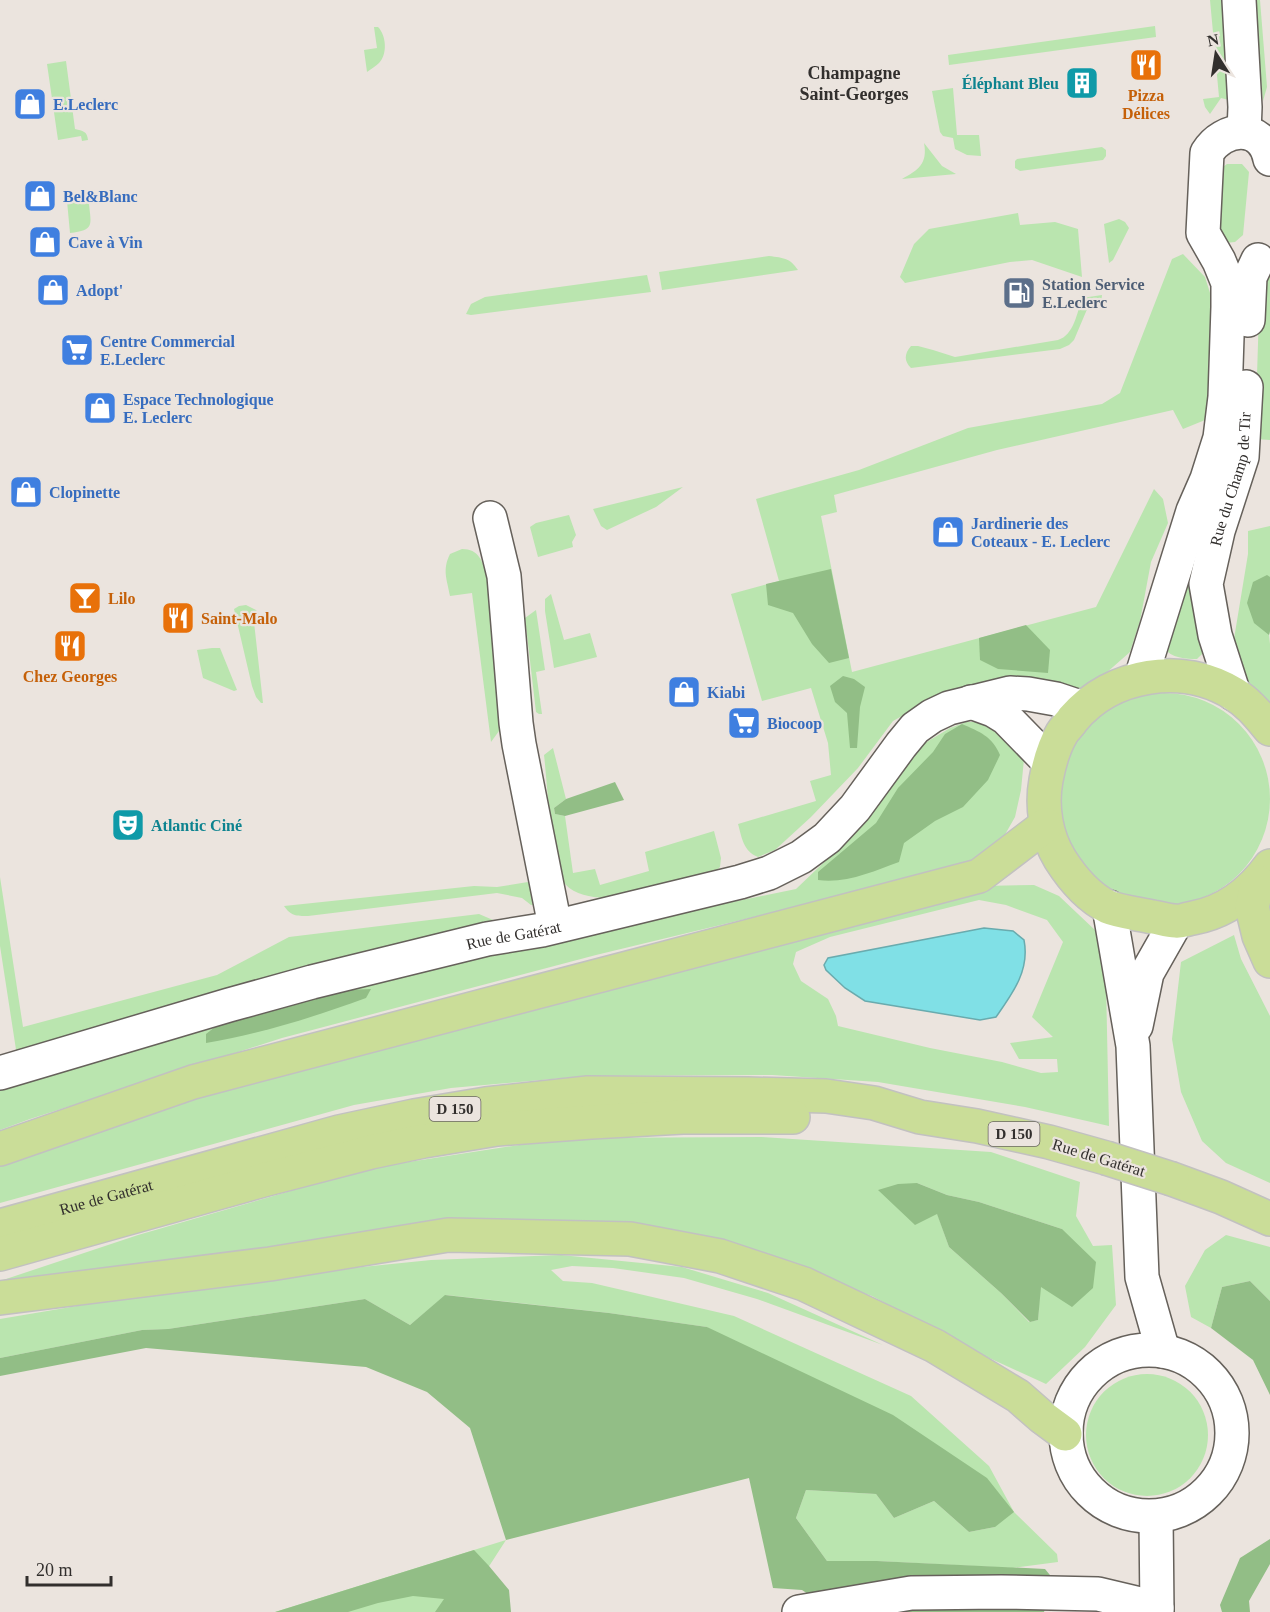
<svg xmlns="http://www.w3.org/2000/svg" width="1270" height="1612" viewBox="0 0 1270 1612" font-family="'Times New Roman',serif">
<style>
.green{fill:#bae5af;fill-rule:evenodd}
.forest{fill:#92be86}
.water{fill:#80e0e6;stroke:#69abae;stroke-width:1.5}
.lines{fill:none;stroke-linecap:round;stroke-linejoin:round}
.minor-casing{stroke:#66615b;stroke-width:36}
.major-casing{stroke:#c2c1c0;stroke-width:36}
.minor{stroke:#fff;stroke-width:33}
.major{stroke:#cadd98;stroke-width:33}
.major-bridge-casing{stroke:#c2c1c0;stroke-width:36;stroke-linecap:butt}
.major-bridge{stroke:#cadd98;stroke-width:33}
.labels{text-anchor:middle;stroke-width:4.5;stroke-linejoin:round;paint-order:stroke}
.shield{fill:#ebe4de;stroke:#6a6562;stroke-width:1.5}
.shield-label{font-size:15px;font-weight:bold;fill:#322f2d}
.culture-label{font-size:16px;font-weight:bold;fill:#0d838f;stroke:#ebe4de;text-anchor:end}
.food-label{font-size:16px;font-weight:bold;fill:#c56008;stroke:#ebe4de}
.shop-label{font-size:16px;font-weight:bold;fill:#366cbe;stroke:#ebe4de;text-anchor:start}
.service-label{font-size:16px;font-weight:bold;fill:#4e5e75;stroke:#ebe4de;text-anchor:start}
.street-label{font-size:16px;fill:#322f2d;stroke:#ebe4de}
.neighbourhood-label{font-size:18px;font-weight:bold;fill:#322f2d;stroke:#ebe4de}
</style>
<rect width="100%" height="100%" fill="#ebe4de"/>
<g class="green">
<polygon points="1210,0 1225,0 1229,100 1221,98 1210,114 1205,107 1203,99 1219,97"/>
<polygon points="1254,0 1260,0 1267,87 1263,101"/>
<polygon points="1155,26 1156,37 949,65 948,55"/>
<path d="M374,27h4c8,8 10,27 1,36 -3,3 -8,6 -12,9l-3,-22 13,-2z"/>
<path d="M66,61l9,68c8,2 12,2 13,11l-6,1 -1,-5 -23,4 -11,-76z"/>
<polygon points="953,88 957,135 979,135 981,156 967,155 955,149 953,138 943,136 940,132 932,91"/>
<path d="M924,143l18,23 14,8 -54,5c16,-9 26,-15 22,-36z"/>
<polygon points="1102,147 1106,150 1106,156 1103,160 1020,171 1015,168 1015,161 1017,159"/>
<polygon points="1227,164 1242,164 1249,172 1243,235 1235,242 1225,243 1217,241 1215,173"/>
<path d="M95,193l-2,8 -4,3c2,21 6,26 -19,29l-3,-32 23,-2 -1,-5z"/>
<polygon points="1018,213 1020,225 1055,222 1078,229 1082,277 1032,260 1010,262 905,283 900,277 914,244 929,229"/>
<polygon points="1119,219 1125,222 1129,228 1113,260 1109,263 1104,224"/>
<path d="M1183,254l22,23 11,35 -6,106 -27,11 -10,-19 -176,40 -163,45 3,17 -16,4 31,156 244,-65 58,-118 9,10 5,24 -17,39 -11,59 -10,31 -25,22 -28,17 -148,10 -36,20 -35,47 -47,49 -36,33 -17,7c-15,-6 -16,-19 -20,-33l78,-23 -6,-20 21,-6 -3,-32 -17,-55 -49,13 -31,-107 48,-13 -23,-82 103,-29 109,-42 134,-24 18,-11 52,-134z"/>
<path d="M769,256c15,2 21,2 29,14l-136,20 -3,-18z"/>
<polygon points="1270,258 1270,440 1255,439 1260,280"/>
<polygon points="647,275 651,292 471,315 466,314 471,304 485,297"/>
<path d="M1102,295l-1,9 -13,3 -14,33 -5,5 -9,4 -149,19c-7,-7 -7,-14 0,-22h7l15,4 22,7 103,-17c16,-5 19,-27 24,-42z"/>
<polygon points="683,487 656,507 607,530 601,526 593,509"/>
<polygon points="569,515 576,535 572,542 573,547 538,557 530,527 536,523"/>
<polygon points="1270,526 1270,631 1269,635 1270,644 1270,712 1242,674 1232,651 1248,554 1248,531"/>
<path d="M462,549c17,0 20,12 25,26l16,143 -4,13 -8,11 -19,-149 -22,3c-3,-17 -8,-26 0,-42z"/>
<path d="M1182,569l17,4v64l4,16 -6,6c-11,0 -26,-1 -33,-11z"/>
<polygon points="551,594 564,640 590,633 597,657 554,668 545,611 545,599"/>
<polygon points="246,605 256,610 264,620 254,622 263,703 261,703 256,697 252,686 234,609 239,606"/>
<polygon points="536,610 545,670 536,672 542,714 539,714 536,712 525,618"/>
<polygon points="212,648 220,648 237,690 234,691 203,678 197,650"/>
<circle cx="1164" cy="799" r="106"/>
<polygon points="966,722 983,722 999,727 1024,759 1021,790 1015,817 1003,838 973,861 807,904 596,955 282,1038 30,1119 0,1130 0,1088 469,956 796,889 863,825 915,749 950,728"/>
<path d="M553,748l13,51 -12,9 1,6 10,2 8,57 22,-4 5,16 49,-14 -4,-19 69,-21 7,27 -1,9 -7,7 -109,24c-13,-1 -29,-3 -39,-14 -13,-14 -18,-105 -21,-129z"/>
<polygon points="0,877 23,1027 217,975 289,937 479,914 493,920 489,927 17,1056 0,946"/>
<path d="M534,881l3,23 -6,1 -9,-7 -25,-5 -189,23c-12,0 -17,0 -24,-10l190,-20 23,1z"/>
<path d="M1034,885l25,11 37,35 10,52 3,143 -84,-19 -147,-25 -106,-7 -186,1 -135,12 -97,17 -354,98v-43l132,-47 851,-227zM979,900l27,5 41,15 16,22 -31,75 21,20 -43,6 9,16h38l1,13 -17,1 -39,-11 -72,-14 -92,-22 -2,-10 -8,-17 -27,-18 -8,-17 3,-12 34,-15z"/>
<polygon points="1234,935 1241,959 1270,1016 1270,1183 1226,1163 1202,1141 1181,1092 1172,1039 1181,962"/>
<path d="M762,1137l229,15 89,30 -4,34 17,30 19,-1 4,60 -31,42 -39,37 -72,-33 -102,-55 -146,-52 -145,-19 -581,62v-6l138,-46 232,-67 194,-30zM917,1183l30,12 32,7 83,27 -22,58 -2,33 -9,2 -28,-29 -52,-46 -12,-34z"/>
<polygon points="1226,1235 1270,1247 1270,1301 1250,1281 1222,1287 1211,1328 1191,1317 1185,1286 1205,1250"/>
<polygon points="561,1255 682,1267 768,1293 883,1345 757,1299 684,1278 613,1268 572,1266 551,1270 563,1281 592,1283 734,1316 911,1396 989,1466 1014,1512 1057,1554 1058,1562 1013,1568 877,1561 827,1561 796,1518 806,1490 876,1494 894,1518 934,1501 969,1532 995,1527 707,1327 609,1313 446,1295 410,1325 365,1299 168,1329 142,1330 0,1358 0,1319 171,1290 313,1272 431,1260"/>
<circle cx="1147" cy="1435" r="61"/>
<polygon points="506,1540 473,1591 476,1612 275,1612"/>
</g>
<g class="forest">
<polygon points="831,569 849,658 829,663 812,644 793,613 768,605 766,584"/>
<polygon points="1267,575 1270,577 1270,631 1269,635 1254,623 1247,603 1253,582"/>
<polygon points="1026,625 1050,650 1048,673 998,669 980,660 979,638"/>
<polygon points="843,676 854,679 865,687 860,707 857,748 850,748 847,713 835,702 830,686"/>
<path d="M962,724c18,8 30,12 38,31l-12,25 -25,27 -28,14 -31,22 -5,19c-25,9 -53,22 -81,18v-8l58,-49 22,-35 35,-36 12,-18z"/>
<polygon points="615,782 624,800 565,816 555,814 554,808 566,799"/>
<path d="M371,989l-5,9c-52,19 -106,36 -160,45v-9l9,-7 131,-37z"/>
<polygon points="917,1183 947,1195 979,1202 1062,1229 1096,1262 1093,1288 1072,1307 1041,1287 1038,1320 1030,1322 1001,1293 949,1247 937,1214 915,1225 878,1190 898,1184"/>
<polygon points="1250,1281 1270,1301 1270,1395 1253,1360 1211,1328 1222,1287"/>
<polygon points="445,1295 609,1313 707,1327 893,1415 987,1478 1014,1512 995,1527 969,1532 934,1501 894,1518 876,1494 806,1490 796,1518 827,1561 877,1561 1045,1569 1054,1580 1044,1612 815,1612 826,1606 802,1590 773,1588 749,1478 506,1540 470,1428 427,1392 366,1367 146,1348 0,1376 0,1358 142,1330 168,1329 365,1299 410,1325"/>
<polygon points="1270,1539 1270,1564 1249,1601 1250,1612 1222,1612 1220,1605 1240,1558"/>
<polygon points="474,1550 489,1566 509,1590 511,1612 435,1612 444,1599 413,1596 378,1603 348,1612 275,1612"/>
</g>
<path class="water" d="M984,928l29,3 11,9c6,30 -11,53 -28,77l-16,3 -115,-19 -20,-13 -19,-18 -2,-5 4,-7z"/>
<g class="lines">
<defs>
<g id="minor">
<polyline points="1239,0 1245,107 1244,132"/>
<polyline points="1248,320 1250,277 1258,260"/>
<polyline points="490,518 504,576 516,723 519,744 555,926"/>
<path d="M1141,678l52,-167 14,-32 13,-41 5,-41 3,-90v-24l-9,-22 -16,-28 4,-80c16,-27 56,-30 63,6"/>
<path id="s1" d="M1234,694l-19,-59 -9,-51 12,-53 24,-74 4,-70"/>
<polyline points="971,702 993,710 1006,718 1049,762"/>
<polyline points="1109,907 1133,1046 1142,1277 1163,1351"/>
<polyline points="1136,1026 1147,973 1176,922"/>
<path id="s2" d="M0,1073l229,-68 83,-23 175,-43 55,-9 198,-48 29,-9 32,-16 26,-19 28,-30 46,-63 14,-17 17,-12 17,-8 61,-15 18,1 28,5 27,9"/>
<circle cx="1149" cy="1433" r="83"/>
<polyline points="1156,1517 1157,1612"/>
<polyline points="799,1612 911,1593 1001,1592 1098,1594 1157,1608"/>
</g>
<g id="major">
<path d="M1270,729c-11,-13 -21,-26 -36,-35 -51,-32 -122,-21 -161,25 -3,5 -8,9 -11,14 -9,15 -13,31 -16,47 -5,27 0,56 14,79 12,19 28,38 48,48 12,5 32,7 45,10 7,1 15,4 22,4 6,1 12,-2 18,-3 32,-6 58,-26 77,-52"/>
<polyline points="1258,882 1252,907 1259,936 1270,961"/>
<polyline points="0,1149 193,1082 979,876 1046,825"/>
<polyline points="1172,1179 1221,1197 1270,1219"/>
<path id="s3" d="M0,1226l339,-94 75,-16 72,-12 102,-11 160,1 78,2 48,7 46,14 57,9 72,16 57,16"/>
<polyline points="0,1254 267,1179 371,1152 424,1141 497,1129 591,1122 683,1117 793,1117"/>
<polyline points="0,1298 270,1264 448,1235 630,1239 720,1256 804,1284 935,1346 1018,1396 1042,1417 1065,1434"/>
</g>
</defs>
<use href="#minor" class="minor-casing"/>
<use href="#major" class="major-casing"/>
<use href="#minor" class="minor"/>
<use href="#major" class="major"/>
<defs>
<polyline id="major-bridge" points="1106,1158 1172,1179"/>
</defs>
<use href="#major-bridge" class="major-bridge-casing"/>
<use href="#major-bridge" class="major-bridge"/>
</g>
<defs>
<symbol id="restaurant-square" viewBox="-11 -11 22 22"><rect x="-9" y="-9" width="18" height="18" rx="4" fill="#e8710a" stroke="#ebe4de"/><path d="M-5-6h1v4h1v-4h1v4h1v-4h1v5L-1.5 .5V6h-2V.5L-5-1ZM5-6V6H3V1.5H1.5Q1.5-4 5-6Z" fill="#fff"/></symbol>
<symbol id="building-square" viewBox="-11 -11 22 22"><rect x="-9" y="-9" width="18" height="18" rx="4" fill="#0f9aa8" stroke="#ebe4de"/><path d="M-4-6H4V6H1V3H-1V6H-4ZM-2.5-4.3h1.7v1.8h-1.7ZM.8-4.3h1.7v1.8H.8ZM-2.5-1h1.7V.8h-1.7ZM.8-1h1.7V.8H.8Z" fill="#fff"/></symbol>
<symbol id="shop-square" viewBox="-11 -11 22 22"><rect x="-9" y="-9" width="18" height="18" rx="4" fill="#3f7fe0" stroke="#ebe4de"/><path d="M-5-2.5h2.3a2.7 3.5 0 0 1 5.4 0H5L5.5 6h-11ZM-1.5-2.5h3a1.5 2.3 0 0 0-3 0Z" fill="#fff"/></symbol>
<symbol id="fuel-square" viewBox="-11 -11 22 22"><rect x="-9" y="-9" width="18" height="18" rx="4" fill="#5c6f8a" stroke="#ebe4de"/><path d="M-5.5-6h7V0h2V4h1.3V-2.5L3-4.5l.8-.8L6-3V5H2.5V1h-1V6h-7ZM-4.2-4.7v3.2H.2V-4.7Z" fill="#fff"/></symbol>
<symbol id="supermarket-square" viewBox="-11 -11 22 22"><rect x="-9" y="-9" width="18" height="18" rx="4" fill="#3f7fe0" stroke="#ebe4de"/><path d="M-6-5.5h2.5l.6 2H6L4.5 2H-2.5L-4.4-4H-6ZM-1.5 3.2a1.3 1.3 0 1 0 .1 0ZM3 3.2a1.3 1.3 0 1 0 .1 0Z" fill="#fff"/></symbol>
<symbol id="bar-square" viewBox="-11 -11 22 22"><rect x="-9" y="-9" width="18" height="18" rx="4" fill="#e8710a" stroke="#ebe4de"/><path d="M-6-5H6L.8 .8V4.5H3.5V6h-7V4.5H-.8V.8Z" fill="#fff"/></symbol>
<symbol id="theatre-square" viewBox="-11 -11 22 22"><rect x="-9" y="-9" width="18" height="18" rx="4" fill="#0f9aa8" stroke="#ebe4de"/><path d="M-5-5.5Q0-4 5-5.5V0Q5 5 0 6Q-5 5-5 0ZM-3.3-2.5H-1v1.5H-3.3ZM1-2.5H3.3v1.5H1ZM-2.8 1Q0 5.5 2.8 1Z" fill="#fff"/></symbol>
</defs>
<g fill-rule="evenodd">
<use href="#restaurant-square" x="1127" y="46" width="38" height="38"/>
<use href="#building-square" x="1063" y="64" width="38" height="38"/>
<use href="#shop-square" x="11" y="85" width="38" height="38"/>
<use href="#shop-square" x="21" y="177" width="38" height="38"/>
<use href="#shop-square" x="26" y="223" width="38" height="38"/>
<use href="#shop-square" x="34" y="271" width="38" height="38"/>
<use href="#fuel-square" x="1000" y="274" width="38" height="38"/>
<use href="#supermarket-square" x="58" y="331" width="38" height="38"/>
<use href="#shop-square" x="81" y="389" width="38" height="38"/>
<use href="#shop-square" x="7" y="473" width="38" height="38"/>
<use href="#shop-square" x="929" y="513" width="38" height="38"/>
<use href="#bar-square" x="66" y="579" width="38" height="38"/>
<use href="#restaurant-square" x="159" y="599" width="38" height="38"/>
<use href="#restaurant-square" x="51" y="627" width="38" height="38"/>
<use href="#shop-square" x="665" y="673" width="38" height="38"/>
<use href="#supermarket-square" x="725" y="704" width="38" height="38"/>
<use href="#theatre-square" x="109" y="806" width="38" height="38"/>
</g>
<g class="labels">
<g class="shield">
<rect x="429.5" y="1097" width="51" height="24" rx="4.5"/>
<rect x="988.5" y="1122" width="51" height="24" rx="4.5"/>
</g>
<g class="shield-label">
<text x="455" y="1114">D 150</text>
<text x="1014" y="1139">D 150</text>
</g>
<g class="culture-label">
<text x="1059" y="89">Éléphant Bleu</text>
<text x="151" y="831" text-anchor="start">Atlantic Ciné</text>
</g>
<g class="food-label">
<text x="1146" y="101">Pizza<tspan x="1146" dy="18">Délices</tspan></text>
<text x="108" y="604" text-anchor="start">Lilo</text>
<text x="201" y="624" text-anchor="start">Saint-Malo</text>
<text x="70" y="682">Chez Georges</text>
</g>
<g class="shop-label">
<text x="53" y="110">E.Leclerc</text>
<text x="63" y="202">Bel&amp;Blanc</text>
<text x="68" y="248">Cave à Vin</text>
<text x="76" y="296">Adopt'</text>
<text x="100" y="347">Centre Commercial<tspan x="100" dy="18">E.Leclerc</tspan></text>
<text x="123" y="405">Espace Technologique<tspan x="123" dy="18">E. Leclerc</tspan></text>
<text x="49" y="498">Clopinette</text>
<text x="971" y="529">Jardinerie des<tspan x="971" dy="18">Coteaux - E. Leclerc</tspan></text>
<text x="707" y="698">Kiabi</text>
<text x="767" y="729">Biocoop</text>
</g>
<g class="service-label">
<text x="1042" y="290">Station Service<tspan x="1042" dy="18">E.Leclerc</tspan></text>
</g>
<g class="street-label">
<text dy="6" stroke="none"><textPath href="#s1" startOffset="222">Rue du Champ de Tir</textPath></text>
<text dy="6" stroke="none"><textPath href="#s2" startOffset="532">Rue de Gatérat</textPath></text>
<text transform="translate(1099 1157) rotate(17)" y="6">Rue de Gatérat</text>
<text dy="6" stroke="none"><textPath href="#s3" startOffset="110">Rue de Gatérat</textPath></text>
</g>
<g class="neighbourhood-label">
<text x="854" y="79">Champagne<tspan x="854" dy="21">Saint-Georges</tspan></text>
</g>
</g>
<g transform="translate(1216 54) rotate(348)" stroke="#ebe4de" stroke-width="4.5" paint-order="stroke">
<path d="M0-4.5L10 22L0 15L-10 22Z" fill="#322f2d"/>
<text y="-9" font-size="16" font-weight="bold" text-anchor="middle" fill="#322f2d">N</text>
</g>
<path d="M27 1576v9h84v-9" fill="none" stroke="#322f2d" stroke-width="3"/>
<text x="36" y="1576" font-size="18" fill="#322f2d" stroke="#ebe4de" stroke-width="4.5" paint-order="stroke">20 m</text>
</svg>
